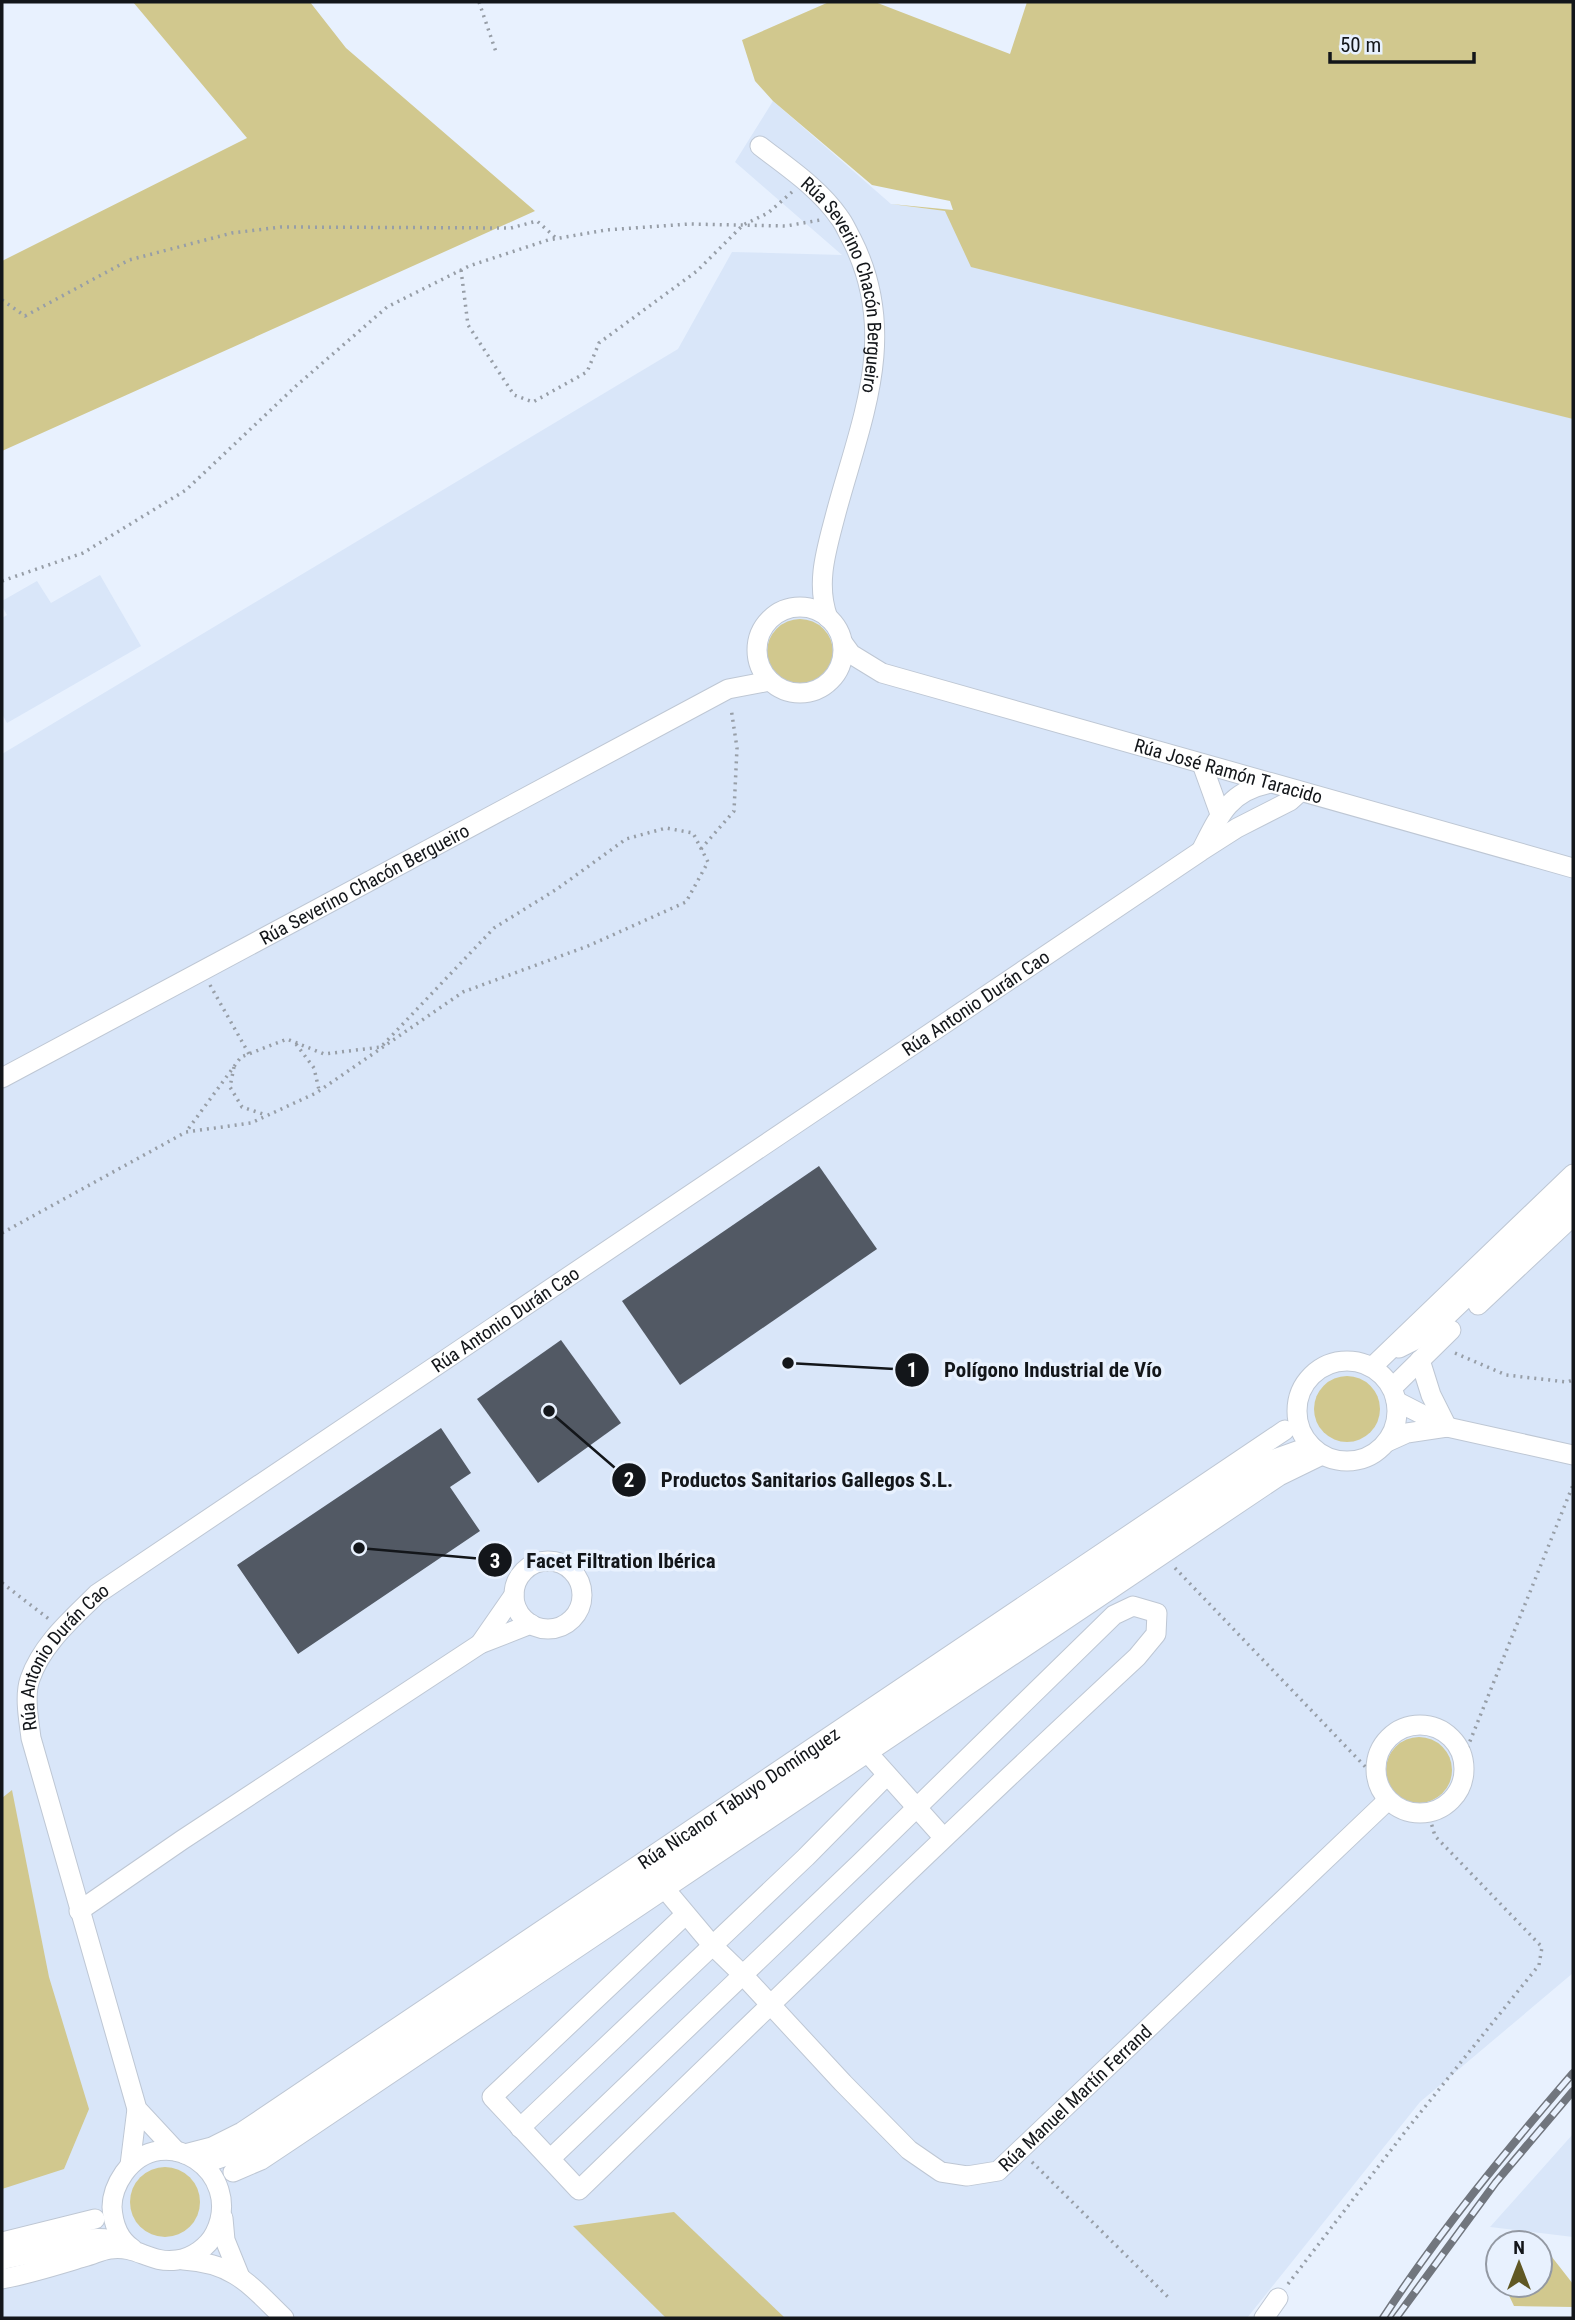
<svg xmlns="http://www.w3.org/2000/svg" width="1575" height="2320" viewBox="0 0 1575 2320" font-family="'Roboto Condensed',sans-serif">
<style>
.built{fill:#d9e6f9}
.green{fill:#d1c88e}
.building{fill:#525964}
.lines{fill:none;stroke-linecap:round;stroke-linejoin:round}
.minor-casing{stroke:#bec7d4;stroke-width:21}
.path{stroke:#979ea7;stroke-width:3.5;stroke-dasharray:2 5;stroke-linecap:butt}
.minor{stroke:#fff;stroke-width:19}
.rail-casing{stroke:#71767e;stroke-width:8}
.rail{stroke:#e8f1fe;stroke-width:5;stroke-dasharray:16;stroke-linecap:butt}
.labels{text-anchor:middle;stroke-width:7;stroke-linejoin:round;paint-order:stroke}
.street-label{font-size:19px;fill:#13161a;stroke:#e8f1fe}
.leader{fill:none;stroke:#13161a;stroke-width:2.5}
.callout-dot{fill:#13161a;stroke:#e8f1fe;stroke-width:2.5}
.mark-label{font-size:21px;text-anchor:middle;font-weight:bold;fill:#fff}
.callout-label{font-size:21px;text-anchor:middle;font-weight:bold;fill:#13161a;stroke:#e8f1fe;stroke-width:7;stroke-linejoin:round;paint-order:stroke}
</style>
<rect width="100%" height="100%" fill="#e8f1fe"/>
<g class="built">
<polygon points="773,101 891,204 945,211 1573,419 1573,1973 1420,2102 1247,2318 2,2318 2,754 678,349 732,252 842,255 735,162"/>
<polygon points="100,575 141,646 7,723 2,714 2,618 7,615 2,606 2,601 37,581 51,603"/>
<polygon points="1573,2134 1573,2237 1490,2227"/>
</g>
<g class="green">
<polygon points="133,2 310,2 346,48 535,211 2,451 2,261 247,138"/>
<polygon points="829,2 875,2 1010,54 1027,2 1573,2 1573,419 971,267 945,211 891,204 953,210 950,201 872,185 773,101 755,81 742,40"/>
<circle cx="800" cy="652" r="33"/>
<circle cx="1347" cy="1409" r="33"/>
<circle cx="1419" cy="1770" r="33"/>
<polygon points="12,1790 49,1977 89,2109 64,2169 2,2189 2,1798"/>
<circle cx="165" cy="2202" r="35"/>
<polygon points="674,2212 785,2318 666,2318 573,2226"/>
<polygon points="1541,2243 1573,2284 1573,2307 1514,2306 1504,2285 1540,2285"/>
</g>
<g class="building">
<polygon points="819,1166 877,1249 680,1385 622,1301"/>
<polygon points="561,1340 621,1423 538,1483 477,1399"/>
<polygon points="441,1428 471,1473 450,1487 480,1531 298,1654 237,1565"/>
</g>
<g class="lines">
<defs>
<g id="minor">
<path id="s1" d="M760,146c27,21 59,42 79,71 5,6 9,16 13,23 48,95 9,180 -16,273 -9,35 -21,70 -8,105"/>
<circle cx="800" cy="650" r="43"/>
<path id="s2" d="M843,643l8,11 31,19 691,195"/>
<polyline points="1202,764 1220,814"/>
<path d="M1202,849c17,-33 27,-57 65,-65"/>
<path id="s3" d="M2,1078l726,-389 42,-8"/>
<polyline points="1478,1305 1573,1216"/>
<polyline points="1399,1348 1429,1333 1573,1195"/>
<polyline points="1420,1360 1431,1395 1447,1427"/>
<circle cx="1347" cy="1411" r="50"/>
<polyline points="1372,1367 1573,1174"/>
<polyline points="1392,1388 1451,1330"/>
<polyline points="1396,1401 1447,1427 1573,1455"/>
<polyline points="1387,1442 1407,1433 1447,1427"/>
<circle cx="548" cy="1595" r="34"/>
<polyline points="480,1644 514,1595"/>
<circle cx="1420" cy="1769" r="44"/>
<polyline points="867,1752 943,1837"/>
<path id="s4" d="M665,1889l47,56 31,30 100,108 66,67 32,22 26,4 31,-5 390,-371"/>
<polyline points="79,1911 182,1840 480,1644 531,1624"/>
<polyline points="520,2128 806,1857 887,1775"/>
<path id="s5" d="M176,2151l-39,-42 -106,-371c-2,-17 -7,-42 -1,-59 12,-35 42,-60 67,-85l1104,-743 36,-23 53,-27 10,-9"/>
<path id="s6" d="M185,2154l27,-7 30,-15 1043,-702"/>
<path d="M550,2159l310,-296 254,-248 19,-9 24,7 -1,21 -19,23c-189,175 -373,354 -558,533 -29,-31 -58,-62 -87,-93l193,-182"/>
<polyline points="203,2164 252,2147 1269,1461 1311,1446"/>
<polyline points="130,2165 137,2109"/>
<polyline points="233,2172 261,2160 297,2136 1279,1476 1322,1455"/>
<polyline points="223,2218 225,2240 240,2277"/>
<polyline points="2,2242 95,2219"/>
<path d="M2,2260c14,-4 30,-6 44,-10 26,-8 50,-17 77,-7"/>
<path d="M183,2260c51,3 67,25 101,58"/>
<path d="M2,2279c27,-5 55,-14 82,-22 9,-2 17,-7 26,-8 28,-4 39,15 67,11 15,-2 31,-13 38,-27 30,-61 -51,-115 -91,-60 -7,10 -12,21 -12,34 1,16 7,33 21,42"/>
<polyline points="1264,2318 1278,2298"/>
</g>
</defs>
<use href="#minor" class="minor-casing"/>
<g class="path">
<polyline points="479,2 497,55"/>
<polyline points="461,270 468,325 514,395 533,402 587,372 599,343 697,271 743,225 768,213 792,192"/>
<polyline points="2,300 25,316 129,260 232,233 281,227 511,228 537,221 556,238"/>
<polyline points="2,581 83,553 186,490 296,386 387,307 469,266 548,240 606,230 689,224 786,226 820,220"/>
<polyline points="701,849 734,811 737,748 731,708"/>
<polyline points="210,985 249,1054"/>
<polyline points="296,1044 314,1068 319,1090"/>
<polyline points="234,1067 230,1087 242,1107 266,1115"/>
<polyline points="2,1233 186,1132 251,1123 316,1093 463,992 588,946 686,902 708,862 693,833 666,828 626,839 557,889 494,928 381,1047 324,1054 287,1039 241,1057 186,1132"/>
<polyline points="1455,1353 1506,1375 1567,1382 1573,1380"/>
<polyline points="1175,1568 1377,1779"/>
<polyline points="2,1583 49,1619"/>
<polyline points="1462,1761 1573,1485"/>
<polyline points="1032,2162 1171,2300"/>
<polyline points="1288,2284 1408,2128 1539,1965 1542,1947 1435,1836 1428,1812"/>
</g>
<use href="#minor" class="minor"/>
<defs>
<g id="rail">
<path d="M1383,2318c57,-87 122,-166 190,-245"/>
<polyline points="1396,2318 1496,2182 1573,2091"/>
</g>
</defs>
<use href="#rail" class="rail-casing"/>
<use href="#rail" class="rail"/>
</g>
<g class="labels">
<g class="street-label">
<text dy="7" stroke="none"><textPath href="#s1" startOffset="173">Rúa Severino Chacón Bergueiro</textPath></text>
<text dy="7" stroke="none"><textPath href="#s2" startOffset="410">Rúa José Ramón Taracido</textPath></text>
<text dy="7" stroke="none"><textPath href="#s3" startOffset="411">Rúa Severino Chacón Bergueiro</textPath></text>
<text dy="7" stroke="none"><textPath href="#s5" startOffset="1671">Rúa Antonio Durán Cao</textPath></text>
<text dy="7" stroke="none"><textPath href="#s5" startOffset="1104">Rúa Antonio Durán Cao</textPath></text>
<text dy="7" stroke="none"><textPath href="#s5" startOffset="537">Rúa Antonio Durán Cao</textPath></text>
<text dy="7" stroke="none"><textPath href="#s6" startOffset="660">Rúa Nicanor Tabuyo Domínguez</textPath></text>
<text dy="7" stroke="none"><textPath href="#s4" startOffset="560">Rúa Manuel Martín Ferrand</textPath></text>
</g>
</g>
<path class="leader" d="M788 1363L912 1370M549 1411L629 1480M359 1548L495 1560"/>
<g class="callout-dot">
<circle cx="788" cy="1363" r="7"/>
<circle cx="549" cy="1411" r="7"/>
<circle cx="359" cy="1548" r="7"/>
<circle cx="912" cy="1370" r="18"/>
<circle cx="629" cy="1480" r="18"/>
<circle cx="495" cy="1560" r="18"/>
</g>
<g class="mark-label">
<text x="912" y="1377">1</text>
<text x="629" y="1487">2</text>
<text x="495" y="1568">3</text>
</g>
<g class="callout-label">
<text x="1053" y="1377">Polígono Industrial de Vío</text>
<text x="807" y="1487">Productos Sanitarios Gallegos S.L.</text>
<text x="621" y="1568">Facet Filtration Ibérica</text>
</g>
<rect width="1575" height="2320" fill="none" stroke="#13161a" stroke-width="7"/>
<g transform="translate(1519 2264)"><circle r="33" fill="#e8f1fe" stroke="#9399a3" stroke-width="2"/>
<path d="M0-5L12 26L0 18L-12 26Z" fill="#605824"/>
<text y="-10" font-size="19" font-weight="bold" text-anchor="middle" fill="#13161a">N</text>
</g>
<path d="M1330 52v10h144v-10" fill="none" stroke="#13161a" stroke-width="3.5"/>
<text x="1340" y="52" font-size="21" fill="#13161a" stroke="#e8f1fe" stroke-width="5" paint-order="stroke">50 m</text>
</svg>
